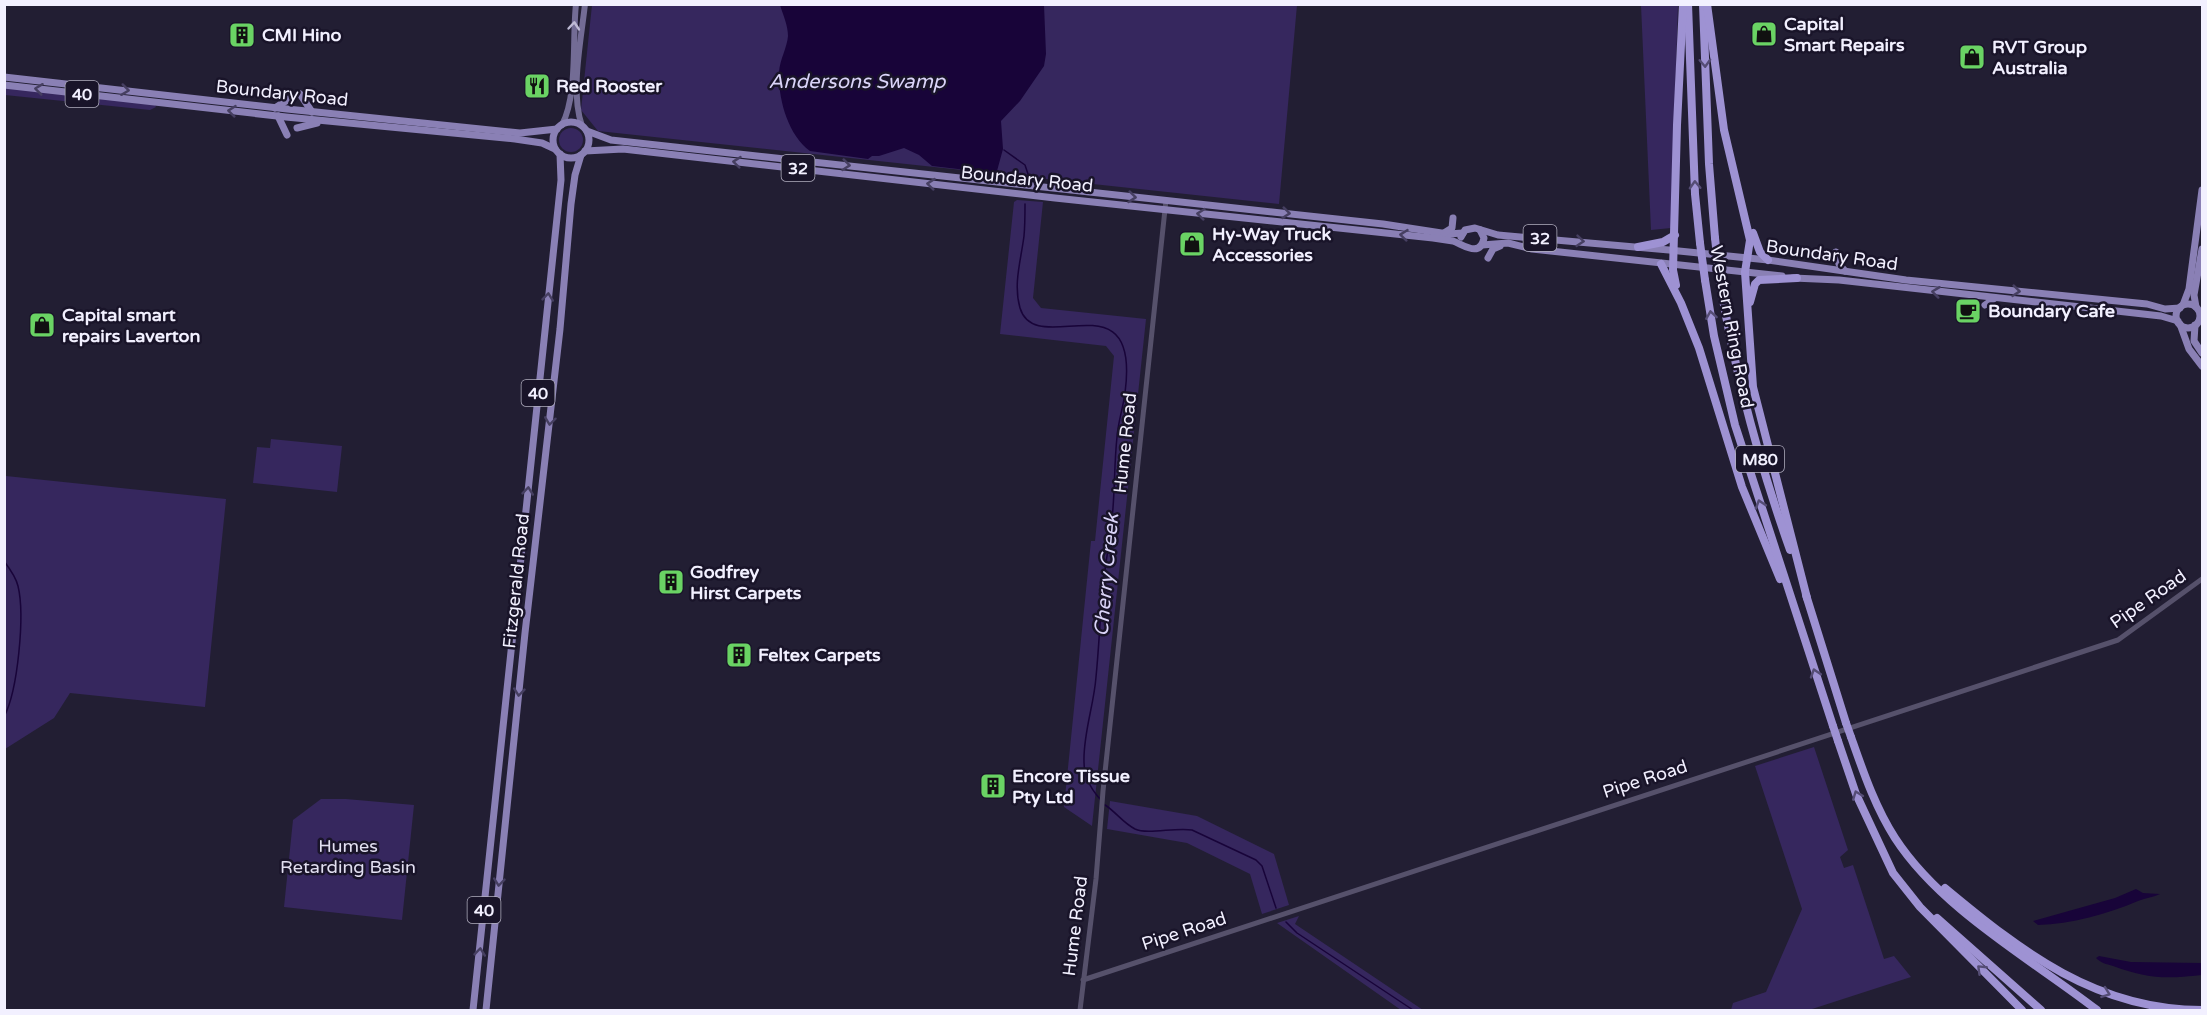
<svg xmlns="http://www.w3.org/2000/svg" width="2207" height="1015" viewBox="0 0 2207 1015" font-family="'Varela Round',sans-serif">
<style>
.green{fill:#36275e}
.water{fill:#180439}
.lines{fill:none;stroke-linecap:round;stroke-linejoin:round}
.stream{stroke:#180439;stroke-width:1.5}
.tertiary{stroke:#56516b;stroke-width:5}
.secondary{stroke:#736c95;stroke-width:6}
.primary{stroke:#8a80b5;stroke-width:7}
.motorway{stroke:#9e92d3;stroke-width:8}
.motorway-bridge{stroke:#9e92d3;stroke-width:8}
.oneway{stroke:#bfbbd5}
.oneway2{stroke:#554d75}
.oneway3{stroke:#463f61}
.labels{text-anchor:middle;stroke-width:5;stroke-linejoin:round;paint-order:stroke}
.shield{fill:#191429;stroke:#b1aebf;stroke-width:1.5}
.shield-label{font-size:16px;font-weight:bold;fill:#f2f0ff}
.poi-label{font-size:18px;font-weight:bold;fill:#f2f0ff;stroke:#191429;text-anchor:start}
.street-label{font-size:18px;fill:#f2f0ff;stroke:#191429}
.park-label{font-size:18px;fill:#e2dff1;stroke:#191429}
.water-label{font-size:20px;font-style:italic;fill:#dad4f8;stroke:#191429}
</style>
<rect width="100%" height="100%" fill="#221e33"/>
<g class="green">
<polygon points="592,5 1297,5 1279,204 598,131 581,110"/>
<polygon points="1641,5 1678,5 1671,228 1651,230"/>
<polygon points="5,87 155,105 156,107 150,110 5,95"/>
<circle cx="571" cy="140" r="12"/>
<polygon points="1017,200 1043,202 1033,298 1041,308 1146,319 1092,826 1064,807 1091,541 1095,541 1114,356 1106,346 1000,334 1014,202"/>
<polygon points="271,439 342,446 337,492 253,483 257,447 270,448"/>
<polygon points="4,473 6,476 226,499 205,707 70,693 54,718 5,749"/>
<polygon points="1814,747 1848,850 1840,857 1844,868 1853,865 1884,959 1894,956 1911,977 1809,1010 1729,1010 1731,1010 1733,1003 1766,992 1802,909 1755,766"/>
<polygon points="321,799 346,799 414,805 402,920 284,907 293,820"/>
<polygon points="1110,801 1197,816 1274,854 1289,905 1262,914 1250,874 1187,843 1107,829"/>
<polygon points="1299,916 1295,924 1423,1010 1401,1010 1277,923"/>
</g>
<g class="water">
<path d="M780,5h264l2,49 -2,12 -24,35 -19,20 2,28 -6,22 -13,1 -52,-6 -13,-11 -15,-7 -25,8h-7l-4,3 -58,-8c-22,-16 -32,-52 -31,-79 1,-13 8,-24 9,-36 0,-11 -5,-21 -8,-31z"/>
<path d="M2136,889l7,4 17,1c-6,3 -14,4 -22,7 -30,13 -67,23 -100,24l-5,-4 82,-23z"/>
<path d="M2099,956l32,6 71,1v12c-37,4 -53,4 -89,-9 -7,-2 -12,-3 -17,-8z"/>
</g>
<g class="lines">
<g class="stream">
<polyline points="1004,150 1025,165 1030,180"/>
<path d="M1025,204c0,11 0,22 -1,32 -3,24 -11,48 -4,72 16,53 121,-35 105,85 -2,15 -7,29 -8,44 -3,28 -2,55 -5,82 -2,23 -7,45 -9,67 -3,31 -4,61 -7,91 -2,28 -13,57 -12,85 0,14 7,27 16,37"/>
<path d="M4,561c6,8 12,16 14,25 7,29 0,104 -14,131"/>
<path d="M1105,805c11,7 18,18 30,24 13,6 40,-2 57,1l64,30 6,6 14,42"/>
<polyline points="1286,922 1297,933 1413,1010"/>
</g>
<g class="tertiary">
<polyline points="1083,980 2118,640 2202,579"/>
<polyline points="1080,1010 1096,879 1103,791 1166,200"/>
</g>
<g class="secondary">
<path d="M562,125c16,-31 10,-85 14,-121"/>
<path d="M582,126c-12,-34 -1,-85 3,-122"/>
</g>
<g class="primary">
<polyline points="4,77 287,109 520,133 557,129"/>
<polyline points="4,85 286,117 515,139 542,143 555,149"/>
<polyline points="300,94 312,112"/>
<polyline points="275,108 292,97"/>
<polyline points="278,116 287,135"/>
<circle cx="571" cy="140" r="18"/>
<polyline points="297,128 317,123"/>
<polyline points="587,131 611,140 1383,224 1448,234 1463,233"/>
<path d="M585,151l38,-2 432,49 378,40c7,1 13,2 20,3 11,4 27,17 31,-3l-4,-8"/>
<polyline points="1444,233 1452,228 1453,218"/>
<polyline points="1461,237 1465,230 1475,228 1498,235 1669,250 1768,260 1906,280 2147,304 2165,309 2180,308"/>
<polyline points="1482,245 1508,243 1532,249 1782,276"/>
<polyline points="1836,252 1839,264 1845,271"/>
<polyline points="1488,258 1493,249 1500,246"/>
<polyline points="1793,278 1839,280 2161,316 2178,321"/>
<circle cx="2188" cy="316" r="12"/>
<polyline points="1985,305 1995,298"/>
<polyline points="2183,305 2189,289 2202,190"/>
<polyline points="2196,307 2194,295 2202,249"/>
<polyline points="2180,324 2189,349 2202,366"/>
<polyline points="2195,325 2194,341 2202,353"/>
<polyline points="473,1010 561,180 560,154"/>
<polyline points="486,1010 525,633 560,329 571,204 575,175 581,155"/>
</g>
<g class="motorway">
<polyline points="1688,4 1695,194 1700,243"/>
<polyline points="1703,4 1709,164 1715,238"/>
<polyline points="1707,4 1724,130 1750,240 1745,272 1753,387 1807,598"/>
<polyline points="1753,233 1760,252 1768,260"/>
<polyline points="1638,247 1663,242 1675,235"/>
<polyline points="1661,264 1681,303 1699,348 1742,487 1780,579"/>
<polyline points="1705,280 1714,336 1735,425 1833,726"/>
<path d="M1720,282c15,92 39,180 70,268"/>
<polyline points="1676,285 1673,270 1677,125 1683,4"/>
<polyline points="1750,302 1755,284 1759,280 1797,278"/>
<polyline points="1806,595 1846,723"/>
<path d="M1851,737c12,34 24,70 44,101 46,71 136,121 202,172"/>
<polyline points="1838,741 1856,794 1893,873 1920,907 2022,1010"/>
<path d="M1945,888c77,64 151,122 257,122"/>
<polyline points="1937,918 2041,1010"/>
</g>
<g class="motorway-bridge">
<polyline points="1715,238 1720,282"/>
<polyline points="1700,243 1705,280"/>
<polyline points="1846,723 1851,737"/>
<polyline points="1833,726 1838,741"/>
</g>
</g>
<defs><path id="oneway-chevron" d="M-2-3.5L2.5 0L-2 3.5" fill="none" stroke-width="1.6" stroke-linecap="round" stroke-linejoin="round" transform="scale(1.5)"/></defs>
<use class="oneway" href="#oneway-chevron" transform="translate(574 26) rotate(-85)"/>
<g class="oneway2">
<use href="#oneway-chevron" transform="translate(1705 63) rotate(88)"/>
<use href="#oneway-chevron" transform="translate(1695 185) rotate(-92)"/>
<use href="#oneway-chevron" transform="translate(1711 315) rotate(-99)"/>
<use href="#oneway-chevron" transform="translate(1760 504) rotate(-108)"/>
<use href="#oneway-chevron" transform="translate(1815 673) rotate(-108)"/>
<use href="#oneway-chevron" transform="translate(1857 795) rotate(-111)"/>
<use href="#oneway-chevron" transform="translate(1981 969) rotate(-136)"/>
<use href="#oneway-chevron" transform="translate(2106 993) rotate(20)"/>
</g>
<g class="oneway3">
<use href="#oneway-chevron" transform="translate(39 89) rotate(-173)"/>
<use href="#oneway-chevron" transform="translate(125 90) rotate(7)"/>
<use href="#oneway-chevron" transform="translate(232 111) rotate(-174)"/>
<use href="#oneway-chevron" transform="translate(737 162) rotate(-174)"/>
<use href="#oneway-chevron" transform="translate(846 165) rotate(6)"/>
<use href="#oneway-chevron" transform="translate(931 184) rotate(-174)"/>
<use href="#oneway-chevron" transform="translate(1132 197) rotate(6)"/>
<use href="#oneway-chevron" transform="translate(1286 213) rotate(6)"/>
<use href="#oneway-chevron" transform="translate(1201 214) rotate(-174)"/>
<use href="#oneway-chevron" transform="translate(1404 235) rotate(-174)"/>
<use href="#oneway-chevron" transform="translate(1580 241) rotate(5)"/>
<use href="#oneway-chevron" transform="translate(2016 291) rotate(6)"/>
<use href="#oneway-chevron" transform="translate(1936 292) rotate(-173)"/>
<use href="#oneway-chevron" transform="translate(548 297) rotate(-84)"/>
<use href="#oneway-chevron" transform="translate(550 421) rotate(97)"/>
<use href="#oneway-chevron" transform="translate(528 491) rotate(-84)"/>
<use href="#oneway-chevron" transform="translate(519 692) rotate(96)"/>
<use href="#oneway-chevron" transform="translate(499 882) rotate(96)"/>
<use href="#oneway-chevron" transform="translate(480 952) rotate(-84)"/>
</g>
<defs>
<symbol id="shop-square" viewBox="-11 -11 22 22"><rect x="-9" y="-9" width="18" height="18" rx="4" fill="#6ad364" stroke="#191429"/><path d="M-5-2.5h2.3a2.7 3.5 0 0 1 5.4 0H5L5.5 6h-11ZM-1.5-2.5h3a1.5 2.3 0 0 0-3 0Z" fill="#111"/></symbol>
<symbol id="building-square" viewBox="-11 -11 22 22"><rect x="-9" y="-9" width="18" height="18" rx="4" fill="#6ad364" stroke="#191429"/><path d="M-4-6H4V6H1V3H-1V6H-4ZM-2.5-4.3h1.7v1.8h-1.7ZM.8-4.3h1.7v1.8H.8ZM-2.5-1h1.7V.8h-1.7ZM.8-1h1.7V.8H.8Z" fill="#111"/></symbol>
<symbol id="restaurant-square" viewBox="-11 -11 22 22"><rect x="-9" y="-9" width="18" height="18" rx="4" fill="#6ad364" stroke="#191429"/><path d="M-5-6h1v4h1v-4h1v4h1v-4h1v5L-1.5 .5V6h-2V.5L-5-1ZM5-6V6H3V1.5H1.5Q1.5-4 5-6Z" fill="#111"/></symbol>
<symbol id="cafe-square" viewBox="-11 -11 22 22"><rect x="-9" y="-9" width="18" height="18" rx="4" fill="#6ad364" stroke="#191429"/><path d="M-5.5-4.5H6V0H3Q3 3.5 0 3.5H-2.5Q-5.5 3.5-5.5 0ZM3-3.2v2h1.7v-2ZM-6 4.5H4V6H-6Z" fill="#111"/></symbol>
</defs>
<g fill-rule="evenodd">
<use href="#shop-square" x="1749" y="19" width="30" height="30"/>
<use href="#building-square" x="227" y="20" width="30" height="30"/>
<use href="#shop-square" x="1957" y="42" width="30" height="30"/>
<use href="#restaurant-square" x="522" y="71" width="30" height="30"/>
<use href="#shop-square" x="1177" y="229" width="30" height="30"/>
<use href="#cafe-square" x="1953" y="296" width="30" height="30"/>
<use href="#shop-square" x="27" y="310" width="30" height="30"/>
<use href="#building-square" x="656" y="567" width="30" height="30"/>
<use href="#building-square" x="724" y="640" width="30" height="30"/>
<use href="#building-square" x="978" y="771" width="30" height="30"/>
</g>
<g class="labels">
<g class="shield">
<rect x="65.5" y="81" width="33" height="26" rx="4.5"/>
<rect x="781.5" y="155" width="33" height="26" rx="4.5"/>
<rect x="1523.5" y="225" width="33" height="26" rx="4.5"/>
<rect x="521.5" y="380" width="33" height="26" rx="4.5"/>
<rect x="1736" y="446" width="48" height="26" rx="4.5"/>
<rect x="467.5" y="897" width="33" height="26" rx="4.5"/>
</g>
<g class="shield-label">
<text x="82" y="100">40</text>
<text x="798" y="174">32</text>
<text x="1540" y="244">32</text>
<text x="538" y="399">40</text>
<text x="1760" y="465">M80</text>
<text x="484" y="916">40</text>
</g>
<g class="poi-label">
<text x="1784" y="30">Capital<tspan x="1784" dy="21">Smart Repairs</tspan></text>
<text x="262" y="41">CMI Hino</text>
<text x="1992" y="53">RVT Group<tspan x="1992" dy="21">Australia</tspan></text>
<text x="556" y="92">Red Rooster</text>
<text x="1212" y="240">Hy-Way Truck<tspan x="1212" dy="21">Accessories</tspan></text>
<text x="1988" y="317">Boundary Cafe</text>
<text x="62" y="321">Capital smart<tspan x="62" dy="21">repairs Laverton</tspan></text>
<text x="690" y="578">Godfrey<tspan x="690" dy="21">Hirst Carpets</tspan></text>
<text x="758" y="661">Feltex Carpets</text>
<text x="1012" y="782">Encore Tissue<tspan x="1012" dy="21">Pty Ltd</tspan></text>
</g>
<g class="street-label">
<text transform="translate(282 93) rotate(6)" y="6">Boundary Road</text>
<text transform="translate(1027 179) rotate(6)" y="6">Boundary Road</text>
<text transform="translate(1832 255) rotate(8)" y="6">Boundary Road</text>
<text transform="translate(1732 327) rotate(79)" y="6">Western Ring Road</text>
<text transform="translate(1125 443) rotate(-84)" y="6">Hume Road</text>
<text transform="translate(516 581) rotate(-84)" y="6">Fitzgerald Road</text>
<text transform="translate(2148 599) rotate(-35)" y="6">Pipe Road</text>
<text transform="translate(1645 779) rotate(-18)" y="6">Pipe Road</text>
<text transform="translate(1075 926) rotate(-83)" y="6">Hume Road</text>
<text transform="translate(1184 931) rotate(-18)" y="6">Pipe Road</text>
</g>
<g class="park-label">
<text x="348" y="852">Humes<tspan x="348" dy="21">Retarding Basin</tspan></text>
</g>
<g class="water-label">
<text x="857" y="88">Andersons Swamp</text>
<text transform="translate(1106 575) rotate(-85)" y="7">Cherry Creek</text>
</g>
</g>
<rect width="2207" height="1015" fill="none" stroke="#f2f0ff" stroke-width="12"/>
</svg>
